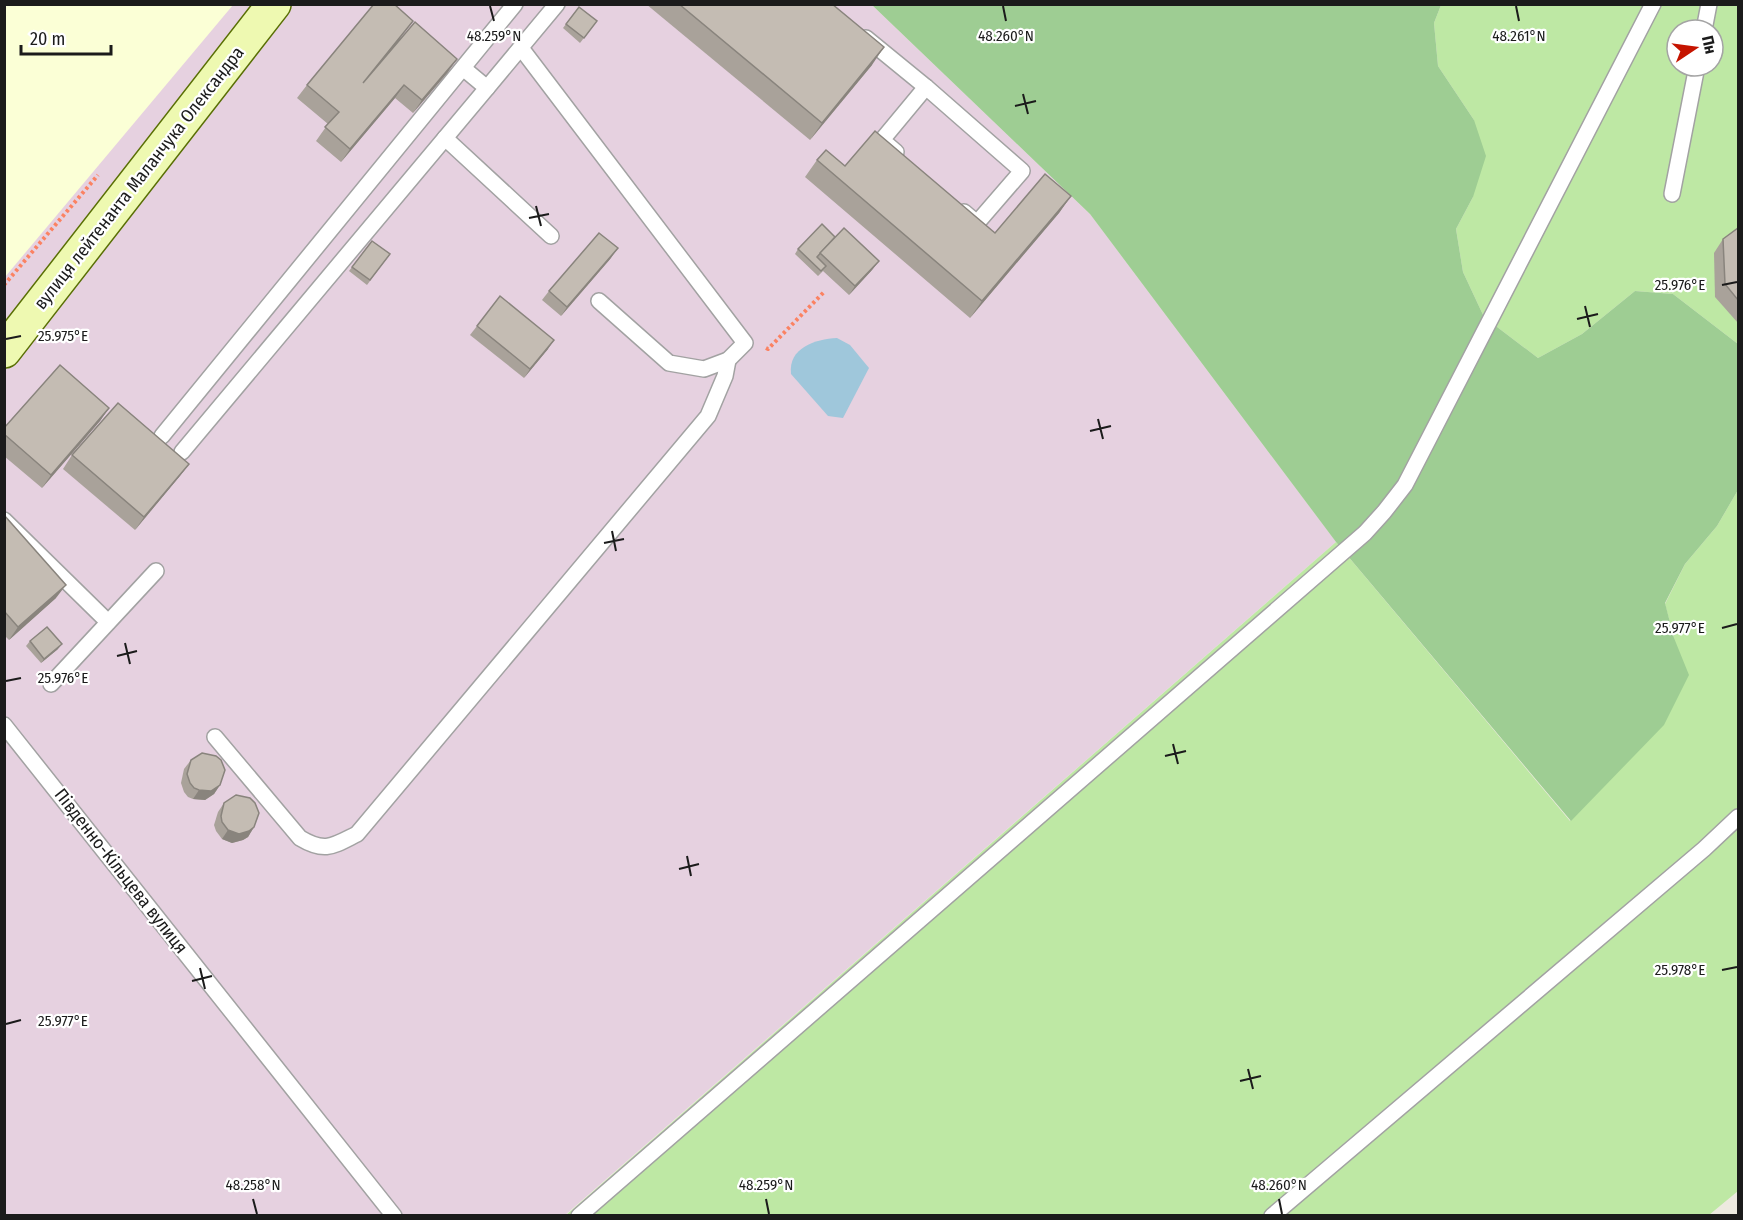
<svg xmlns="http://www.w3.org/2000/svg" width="1743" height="1220" viewBox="0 0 1743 1220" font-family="'Fira Sans Condensed',sans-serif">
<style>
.industrial{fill:#e6d1e0}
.education{fill:#fbffd6}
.grass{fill:#bee8a4;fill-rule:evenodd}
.forest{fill:#9ecd93}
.water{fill:#9fc7db}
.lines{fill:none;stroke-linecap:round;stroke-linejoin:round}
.lane-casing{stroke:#a2a2a2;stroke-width:18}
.secondary-casing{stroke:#596f04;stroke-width:36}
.path{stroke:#fb8262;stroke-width:4;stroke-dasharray:3 3;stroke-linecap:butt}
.lane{stroke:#fff;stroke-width:15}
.secondary{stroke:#eef9b1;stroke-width:33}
.wall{fill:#a9a29a}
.shaded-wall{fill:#89847d}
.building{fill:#c4bcb3;stroke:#89847d;stroke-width:1.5}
.ticks{fill:none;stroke:#1b1b1b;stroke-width:2}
.labels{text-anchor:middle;stroke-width:4.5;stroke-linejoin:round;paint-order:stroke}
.street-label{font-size:18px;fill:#1b1b1b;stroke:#fff}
.ticks-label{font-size:15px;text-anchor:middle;fill:#1b1b1b;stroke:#fff;stroke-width:4.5;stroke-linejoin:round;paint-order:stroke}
</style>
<rect width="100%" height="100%" fill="#edeae0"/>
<polygon class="industrial" points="5,5 872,5 1090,214 1336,542 565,1215 5,1216"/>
<polygon class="education" points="5,4 233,5 5,277 4,5"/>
<g class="grass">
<path d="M1441,5h297v339l-65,-50 -38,-3 -53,43 -44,24 -54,-41 -21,-45 -7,-43 17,-32 1,-77 -36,-54 -4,-43zM1677,30h36v36h-36z"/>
<polygon points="1738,490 1738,1191 1709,1215 565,1216 1336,542 1570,821 1674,638 1665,604 1685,564 1717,526"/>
</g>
<polygon class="forest" points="872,5 1441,5 1434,23 1438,66 1474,120 1486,156 1473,197 1456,229 1463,272 1484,317 1538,358 1582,334 1635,291 1673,294 1738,344 1738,490 1717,526 1685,564 1665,603 1674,638 1689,675 1664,725 1571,821 1336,542 1090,214"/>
<path class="water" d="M837,338l13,7 19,23 -26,50 -15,-2 -37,-42c-3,-26 24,-35 46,-36z"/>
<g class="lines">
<defs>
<g id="lane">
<polyline points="1704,30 1709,4"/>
<polyline points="866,38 926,87 1022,171 977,223 964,212"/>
<polyline points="521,48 745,343 728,360 704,369 669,363 599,301"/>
<polyline points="487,88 557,4"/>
<polyline points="445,138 551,236"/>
<polyline points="896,152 882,140 926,87"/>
<polyline points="1672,194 1697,66"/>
<polyline points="162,436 515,4"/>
<polyline points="182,452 487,88 463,68"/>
<polyline points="4,520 108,622"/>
<polyline points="51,684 156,571"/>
<polyline points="4,725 394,1216"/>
<path d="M215,737l85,101c25,15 33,8 57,-4l351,-418 17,-40 3,-16"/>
<polyline points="579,1216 1365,533 1384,512 1405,485 1653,4"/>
<polyline points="1272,1216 1704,849 1738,817"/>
</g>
<polyline id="secondary" points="4,351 274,4"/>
</defs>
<use href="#lane" class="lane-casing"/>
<use href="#secondary" class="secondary-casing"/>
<g class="path">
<polyline points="4,285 98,175"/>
<polyline points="766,348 768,349 825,291"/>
</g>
<use href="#lane" class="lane"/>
<use href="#secondary" class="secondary"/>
</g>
<g class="wall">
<polygon points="646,4 832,4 872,65 810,140"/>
<polygon points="579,7 597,21 580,43 563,28"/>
<polygon points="401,38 448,72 413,113 395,98 341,162 316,141 328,124 297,98 307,85"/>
<polygon points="817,160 845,166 995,233 1071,196 1059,213 970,318 805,177"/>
<polygon points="1738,228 1738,323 1715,297 1714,253 1723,239"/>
<polygon points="835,237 879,261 872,270 849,295 823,271 818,276 795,254 798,249"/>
<polygon points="372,241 390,254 367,285 349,271"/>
<polygon points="611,258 561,316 542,300 549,291"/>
<polygon points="477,326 548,349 524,378 470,335"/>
<polygon points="109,408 100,421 42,488 4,456 4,428"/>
<polygon points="72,455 189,464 179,477 135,530 63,469"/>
<polygon points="4,515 56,598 9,640 4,635"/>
<polygon points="30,641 58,649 41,663 26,646"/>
<polygon points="191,760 220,785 214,794 205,800 193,799 188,797 184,792 181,783 184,769"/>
<polygon points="224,803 254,827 248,837 243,840 232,843 222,839 216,831 214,825 218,812"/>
</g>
<g class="shaded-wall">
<polygon points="884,47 872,65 810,140 822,123"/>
<polygon points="457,59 448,72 413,113 422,100"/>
<polygon points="404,85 395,98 341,162 350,149"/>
<polygon points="1071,196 1059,213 970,318 982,301"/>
<polygon points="618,248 611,258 561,316 567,307"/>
<polygon points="879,261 872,270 849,295 855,286"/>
<polygon points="554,340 548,349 524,378 530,369"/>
<polygon points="109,408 100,421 42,488 51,475"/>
<polygon points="189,464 179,477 135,530 144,517"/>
<polygon points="66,585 56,598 9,640 18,627"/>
<polygon points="62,644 58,649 41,663 44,659"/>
<polygon points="220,785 214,794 205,800 193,799 199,790"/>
<polygon points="254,827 248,837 243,840 232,843 222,839 228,830"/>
</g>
<g class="building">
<polygon points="374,4 394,4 413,21 363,83 415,22 457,59 422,100 404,85 350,149 325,127 339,112 307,85"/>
<polygon points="679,4 832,4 884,47 822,123"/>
<polygon points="579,7 597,21 584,38 566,24"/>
<polygon points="875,131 995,233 1045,174 1071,196 982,301 817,160 826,150 845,166"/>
<polygon points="822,224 835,237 817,257 826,266 821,271 798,249"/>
<polygon points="844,228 879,261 855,286 820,253"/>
<polygon points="1738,228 1738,300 1725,284 1723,239"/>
<polygon points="599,233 618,248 567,307 549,291"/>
<polygon points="372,241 390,254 370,280 352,267"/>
<polygon points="500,296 554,340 530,369 477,326"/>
<polygon points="60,365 109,408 51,475 4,434 4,428"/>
<polygon points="118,403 189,464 144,517 72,455"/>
<polygon points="4,515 66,585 18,627 4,611"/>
<polygon points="47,627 62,644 44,659 30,641"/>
<polygon points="202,753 216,756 221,760 225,770 220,785 211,791 199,790 194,788 190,783 187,774 191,760"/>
<polygon points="236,795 250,798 255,803 259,813 254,827 249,831 239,834 228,830 222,822 221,816 224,803"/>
</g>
<path class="ticks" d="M490,6l4,15M1003,6l3,15M1516,6l3,15M1023,94l5,20M1015,106l21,-5M536,206l5,20M529,218l20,-4M1722,285l15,-3M1585,306l5,21M1577,319l21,-5M6,339l15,-3M1098,419l5,20M1090,431l21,-5M612,531l4,20M604,543l20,-4M1722,628l15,-4M125,643l5,21M117,656l20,-5M6,681l15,-3M1173,744l5,20M1165,756l21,-5M687,856l4,20M679,869l20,-5M200,968l5,21M1722,970l15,-3M192,981l20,-5M6,1024l15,-4M1248,1069l5,20M1240,1081l21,-5M253,1199l4,15M766,1199l3,15M1279,1199l3,15"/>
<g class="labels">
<g class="street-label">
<text transform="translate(139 178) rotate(-52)" y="6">вулиця лейтенанта Маланчука Олександра</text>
<text transform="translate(121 871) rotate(52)" y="6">Південно-Кільцева вулиця</text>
</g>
</g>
<g class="ticks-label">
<text x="494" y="41">48.259°N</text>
<text x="1006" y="41">48.260°N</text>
<text x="1519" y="41">48.261°N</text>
<text x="1680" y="290">25.976°E</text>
<text x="63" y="341">25.975°E</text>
<text x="1680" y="633">25.977°E</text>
<text x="63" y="683">25.976°E</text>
<text x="1680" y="975">25.978°E</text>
<text x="63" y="1026">25.977°E</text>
<text x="253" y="1190">48.258°N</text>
<text x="766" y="1190">48.259°N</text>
<text x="1279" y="1190">48.260°N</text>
</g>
<rect width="1743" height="1220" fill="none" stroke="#1b1b1b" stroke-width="12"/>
<g transform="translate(1695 48) rotate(77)"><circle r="28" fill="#ffffff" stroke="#a4a4a4" stroke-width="1.5"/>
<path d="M0-4.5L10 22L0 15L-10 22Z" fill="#c51400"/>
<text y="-9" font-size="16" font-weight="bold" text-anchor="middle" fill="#1b1b1b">Пн</text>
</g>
<path d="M21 45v9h90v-9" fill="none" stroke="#1b1b1b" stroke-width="3"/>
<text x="30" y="45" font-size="18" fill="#1b1b1b" stroke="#ffffff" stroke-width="4.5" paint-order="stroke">20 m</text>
</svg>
